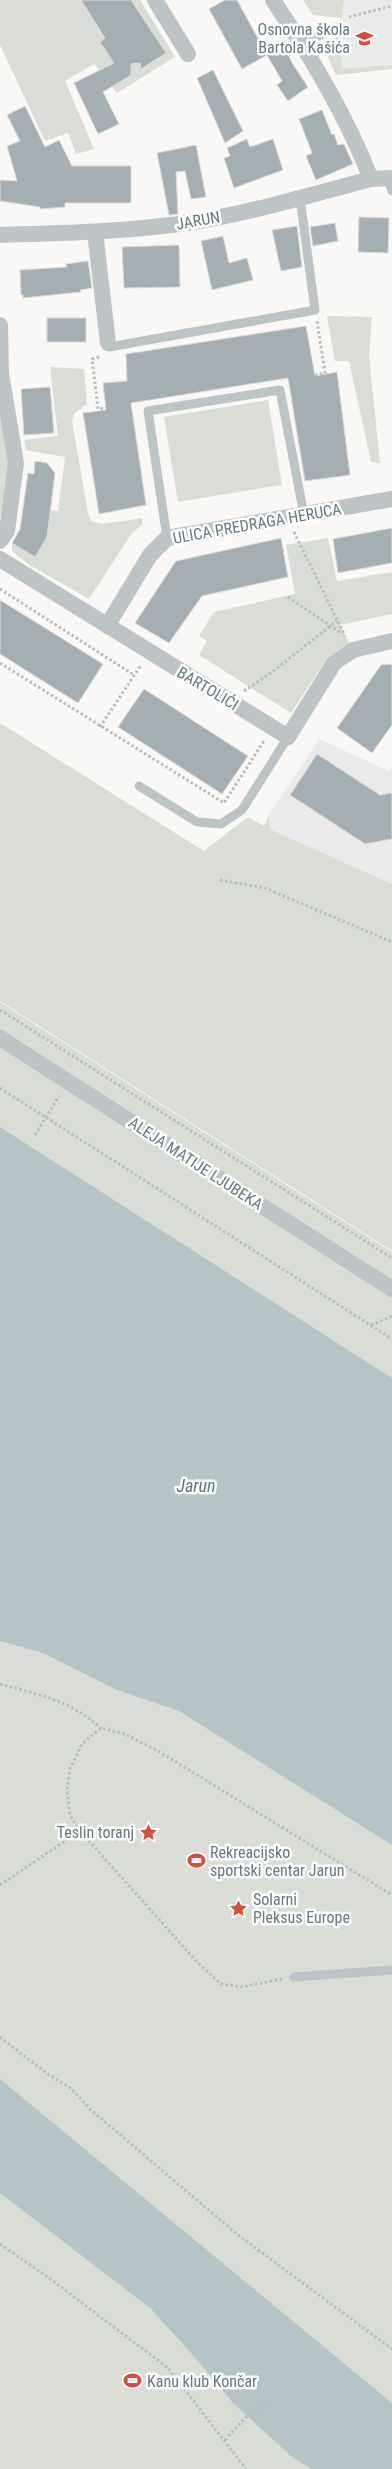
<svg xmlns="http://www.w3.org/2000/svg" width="392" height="2469" viewBox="0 0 392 2469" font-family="'Roboto Condensed',sans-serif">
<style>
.built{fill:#eaeaea}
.green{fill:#d9ddd6}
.water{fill:#b7c4c7}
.building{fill:#a5afb3;stroke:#dadad9}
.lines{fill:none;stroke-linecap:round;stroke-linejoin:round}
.path{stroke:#b9bdbf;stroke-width:3;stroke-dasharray:2.5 2.5;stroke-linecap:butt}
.service{stroke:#bec3c6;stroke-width:9}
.minor{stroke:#bec3c6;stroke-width:16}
.labels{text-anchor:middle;stroke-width:5;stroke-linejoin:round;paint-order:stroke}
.poi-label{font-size:16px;fill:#66777f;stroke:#fff;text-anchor:start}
.street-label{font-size:16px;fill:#66777f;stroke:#fff}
.water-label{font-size:18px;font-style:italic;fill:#607679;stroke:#fff}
</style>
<rect width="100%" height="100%" fill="#f9f8f6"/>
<g class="built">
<polygon points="306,0 392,0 392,69 336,75 327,54 333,40 340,35 340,18 317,15"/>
<polygon points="319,739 389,771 392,767 392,884 272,830 269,825 269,815"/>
</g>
<g class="green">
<polygon points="0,0 140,0 175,57 117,93 94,64 65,81 94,149 76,154 68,133 45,141 0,45"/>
<polygon points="303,0 344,0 341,18 313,15"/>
<polygon points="340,35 342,69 392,65 392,69 336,75 327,54 333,40"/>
<polygon points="327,316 372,317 369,356 380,463 371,462 349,361 335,361"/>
<polygon points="50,367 84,369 87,404 75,413 72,421 88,513 91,521 102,524 142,518 143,524 132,533 89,599 28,564 12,551 12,543 35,556 47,537 50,510 58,511 65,457 26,450 24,440 58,436"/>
<polygon points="268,400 282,485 178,502 164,417"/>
<polygon points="0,401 8,442 8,469 0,520"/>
<polygon points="328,538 337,581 392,572 392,614 340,625 349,643 328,657 291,713 199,655 207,641 199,636 214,612 295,594 286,545"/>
<polygon points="0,723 204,851 248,817 264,826 269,815 269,825 272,830 392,884 392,1251 0,1001"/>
<polygon points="0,1002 392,1252 392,2469 0,2469"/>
</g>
<g class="water">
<polygon points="0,1127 392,1378 392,1845 179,1711 117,1690 43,1653 0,1641"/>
<polygon points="0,2079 392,2403 392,2469 311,2469 291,2456 233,2403 193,2355 150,2308 0,2193"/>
</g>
<g class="building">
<polygon points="81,0 131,0 166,53 141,69 140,63 131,64 131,75 103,92 119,124 98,134 74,83 114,63 100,42 105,38"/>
<polygon points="225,0 237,0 267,55 242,69 209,9"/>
<polygon points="284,45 292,63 308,87 288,101 277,85 282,81 267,55"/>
<polygon points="213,70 243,131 225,143 197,78"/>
<polygon points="25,106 45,147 59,140 72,166 131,166 131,203 65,203 65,207 40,209 40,207 0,201 0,180 17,181 7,146 20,141 7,115"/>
<polygon points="322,110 332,135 334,134 338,145 344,144 353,164 316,180 306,156 312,153 299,119"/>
<polygon points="247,139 250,147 273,139 283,170 234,188 224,158 230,156 227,148"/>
<polygon points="196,145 206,197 191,199 185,171 176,172 178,214 169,215 157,153"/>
<polygon points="359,217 389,218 388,253 358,252"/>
<polygon points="335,223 338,241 313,246 310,227"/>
<polygon points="297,226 302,267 281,271 272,230"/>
<polygon points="223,236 229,263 247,258 253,280 212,290 201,241"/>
<polygon points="179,245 180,287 124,288 122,247"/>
<polygon points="88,261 92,288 80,290 81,292 23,298 23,295 21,295 20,270 67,267 66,264"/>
<rect x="47" y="318" width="39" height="24"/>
<polygon points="306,326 315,376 337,372 350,475 305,481 288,378 131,403 146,505 99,514 83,413 106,410 103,383 127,381 126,354"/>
<polygon points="50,387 54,433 24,435 21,389"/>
<polygon points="35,461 47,463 55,473 47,537 35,557 12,543 20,529 28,473 34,474"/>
<polygon points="392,528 392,563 338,573 333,539"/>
<polygon points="281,538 288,577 202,596 169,643 135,623 176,561"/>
<polygon points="0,600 103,664 78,703 0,654"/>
<polygon points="392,664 392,725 372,753 337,728 381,665"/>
<polygon points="144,689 248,756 222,794 118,727"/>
<polygon points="317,754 380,795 392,793 392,839 365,844 290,795"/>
</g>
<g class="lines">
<g class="path">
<polyline points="349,17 392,6"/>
<polyline points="99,357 92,359 98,409 106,408"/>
<polyline points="315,375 325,373 317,321"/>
<polyline points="294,532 345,636"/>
<polyline points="0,589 134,675"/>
<polyline points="288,597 341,633"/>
<polyline points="0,663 224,803 264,741"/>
<polyline points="244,691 268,675 337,621"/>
<polyline points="100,727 141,665"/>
<polyline points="220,880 265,888 392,942"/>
<polyline points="0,1010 392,1258"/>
<polyline points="0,1088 392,1339"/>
<polyline points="35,1135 59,1096"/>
<polyline points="371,1325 392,1316"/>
<path d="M0,1684c40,11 69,16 101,44"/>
<polyline points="0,1885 80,1831"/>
<polyline points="282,1979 242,1987 221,1984 198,1963 80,1831 70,1815 67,1790 70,1769 82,1744 101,1728 125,1734 158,1751 392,1895"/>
<polyline points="0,2037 49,2075 72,2089 91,2110 238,2235 392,2349"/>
<polyline points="0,2244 45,2275 168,2368 246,2469"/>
<polyline points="225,2440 245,2418 273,2400"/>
</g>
<g class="service">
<polyline points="301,43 340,27"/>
<polyline points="388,178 392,191"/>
<polyline points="109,347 315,310 300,198"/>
<polyline points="167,538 148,411 280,390 304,515"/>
<polyline points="139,786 197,822 221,824 242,810 288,737"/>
<polyline points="294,1977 392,1970"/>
</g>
<g class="minor">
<polyline points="155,0 188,54"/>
<path d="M273,0c38,57 73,115 98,179"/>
<polyline points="95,232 108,343"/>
<path d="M0,235c62,-2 124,-3 186,-12 62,-9 123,-28 185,-44l21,-1"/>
<polyline points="0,325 1,373 16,463 7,531 0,541"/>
<polyline points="0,559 288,737 334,663 353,650 392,641"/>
<polyline points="107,626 150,555 167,538 392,499"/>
<polyline points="0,1038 392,1289"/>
</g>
</g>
<defs>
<symbol id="school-bare" viewBox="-9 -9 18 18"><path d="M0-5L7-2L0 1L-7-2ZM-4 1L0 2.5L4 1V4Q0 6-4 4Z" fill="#d84d37" stroke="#fff" stroke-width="2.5" paint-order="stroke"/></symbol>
<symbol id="sight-bare" viewBox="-9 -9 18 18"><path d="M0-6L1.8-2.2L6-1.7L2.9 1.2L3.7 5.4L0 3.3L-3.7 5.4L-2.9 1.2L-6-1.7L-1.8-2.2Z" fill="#d84d37" stroke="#fff" stroke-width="2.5" paint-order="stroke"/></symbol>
<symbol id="stadium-bare" viewBox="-9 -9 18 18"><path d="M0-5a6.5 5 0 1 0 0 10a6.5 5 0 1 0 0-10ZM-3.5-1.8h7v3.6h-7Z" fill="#d84d37" stroke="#fff" stroke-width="2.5" paint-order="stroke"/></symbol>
</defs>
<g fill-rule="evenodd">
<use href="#school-bare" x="352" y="26" width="25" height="25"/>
<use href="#sight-bare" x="136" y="1820" width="25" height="25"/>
<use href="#stadium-bare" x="184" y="1848" width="25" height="25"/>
<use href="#sight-bare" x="226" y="1896" width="25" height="25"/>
<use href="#stadium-bare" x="120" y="2368" width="25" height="25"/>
</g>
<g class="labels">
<g class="poi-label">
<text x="350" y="35" text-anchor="end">Osnovna škola<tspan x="350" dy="18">Bartola Kašića</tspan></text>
<text x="134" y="1838" text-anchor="end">Teslin toranj</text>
<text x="210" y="1858">Rekreacijsko<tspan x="210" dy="18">sportski centar Jarun</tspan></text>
<text x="253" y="1905">Solarni<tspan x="253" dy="18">Pleksus Europe</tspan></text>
<text x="147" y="2387">Kanu klub Končar</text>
</g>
<g class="street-label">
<text transform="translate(198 220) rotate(-10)" y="6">JARUN</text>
<text transform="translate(257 523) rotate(-10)" y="6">ULICA PREDRAGA HERUCA</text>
<text transform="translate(208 688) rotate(31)" y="6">BARTOLIĆI</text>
<text transform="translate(196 1163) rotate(33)" y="6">ALEJA MATIJE LJUBEKA</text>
</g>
<g class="water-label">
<text x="196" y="1492">Jarun</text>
</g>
</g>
</svg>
